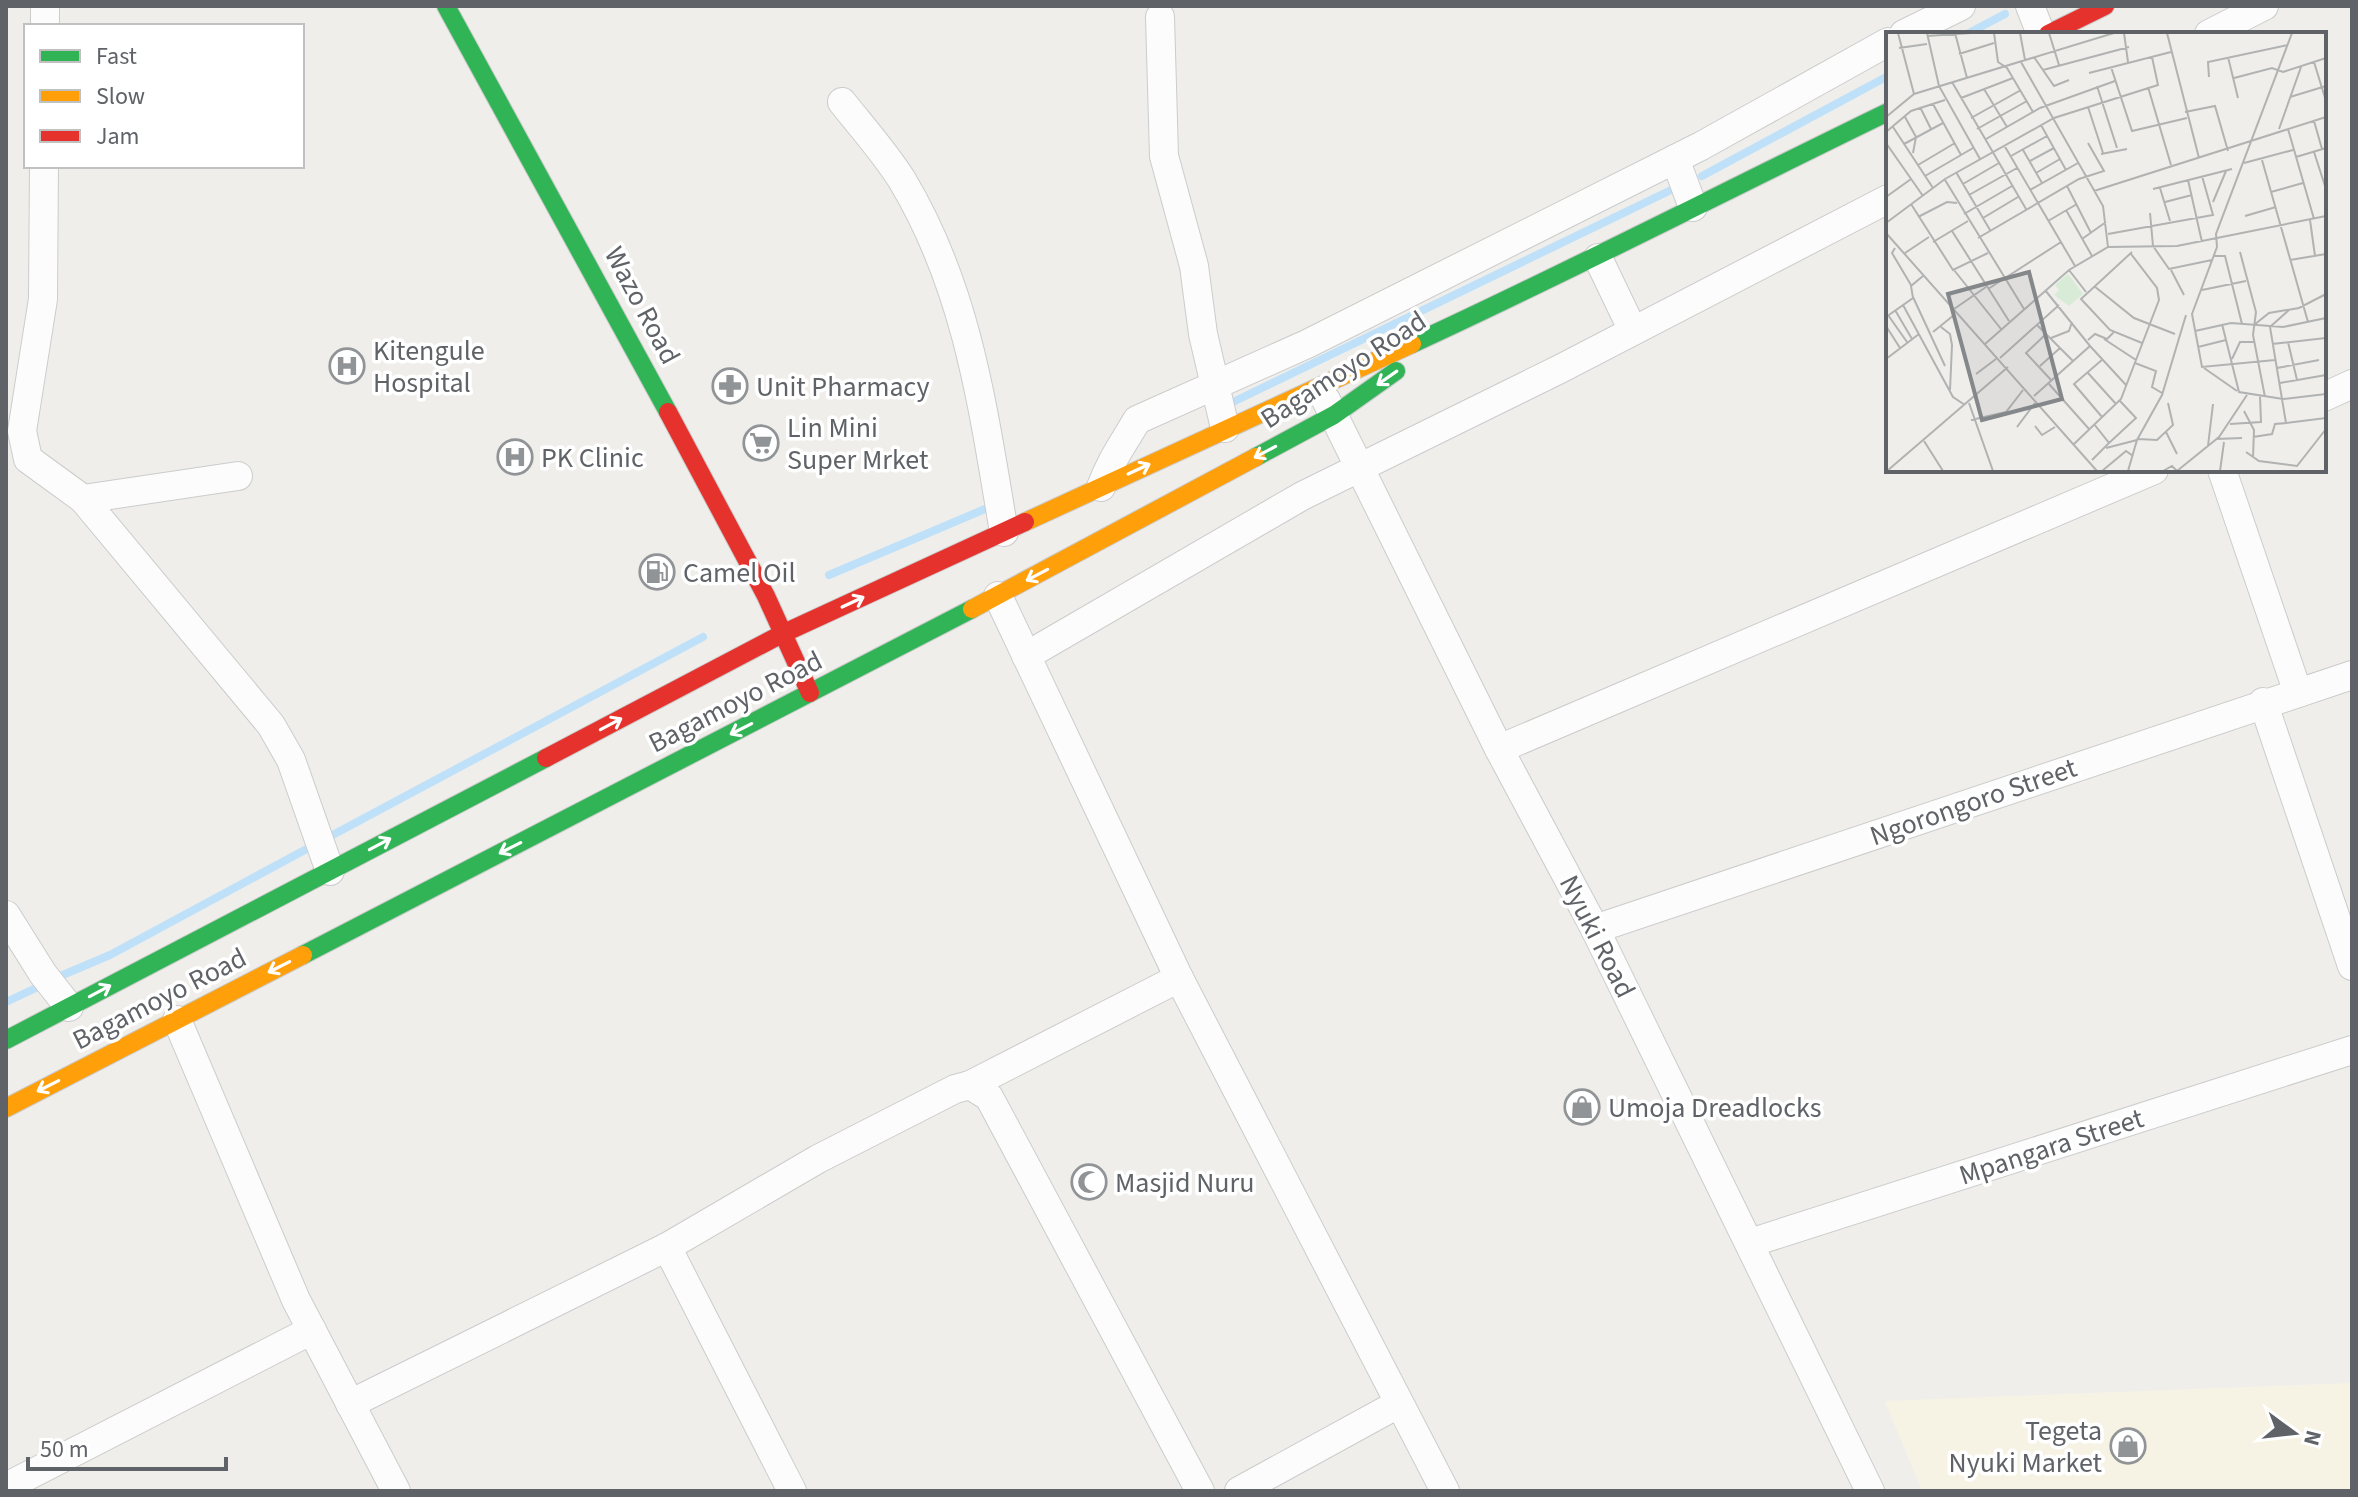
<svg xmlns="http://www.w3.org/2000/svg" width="2358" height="1497" viewBox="0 0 2358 1497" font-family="'Source Sans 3',sans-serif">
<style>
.commercial{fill:#f7f3e4}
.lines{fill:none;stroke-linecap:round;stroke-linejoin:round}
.stream{stroke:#bfe0f9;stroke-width:8}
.street-casing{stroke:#cbcccc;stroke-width:30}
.fast-casing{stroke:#cacacb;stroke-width:20}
.slow-casing{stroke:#cacacb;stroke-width:20}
.jam-casing{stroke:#cacacb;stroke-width:20}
.street{stroke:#fdfcfc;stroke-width:28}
.fast{stroke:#30b455;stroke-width:18}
.slow{stroke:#ff9f0a;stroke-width:18}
.jam{stroke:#e5322d;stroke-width:18}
.oneway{stroke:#fff}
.labels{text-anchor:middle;stroke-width:7;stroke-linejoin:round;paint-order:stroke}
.street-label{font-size:28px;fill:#5f6368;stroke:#fff}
.poi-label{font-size:28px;fill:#5f6368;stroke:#fff;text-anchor:start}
.inset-road{fill:none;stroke:#b1b2b2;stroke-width:2}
.view{fill:#84888a;fill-opacity:0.15;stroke:#84888a;stroke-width:4}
.inset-edge{fill:none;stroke:#5f6368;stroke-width:4}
</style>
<rect width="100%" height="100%" fill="#efeeea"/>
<polygon class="commercial" points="2352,1383 2352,1491 1922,1491 1885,1401"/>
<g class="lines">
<g class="stream">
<polyline points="1967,34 2005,14"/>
<polyline points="1702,176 1888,76"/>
<polyline points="1233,402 1669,191"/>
<polyline points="829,575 985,509"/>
<polyline points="327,838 703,637"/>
<polyline points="58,977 110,955 314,845"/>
<polyline points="6,1002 38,987"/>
</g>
<defs>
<g id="street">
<polyline points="2030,6 2041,34"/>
<polyline points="1160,17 1164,156 1194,266 1203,334 1225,428"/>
<polyline points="45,26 45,6"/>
<polyline points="1904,34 1961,6"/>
<polyline points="2209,34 2264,6"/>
<path d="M842,102c20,25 43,51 60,78 66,110 81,229 102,352"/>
<polyline points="1675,159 1693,207"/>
<polyline points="44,166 43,299 22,431 28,459 83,499 271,725 291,760 330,871"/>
<polyline points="1598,258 1633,331"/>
<polyline points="2324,397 2352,384"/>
<polyline points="1326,400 1499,749 1595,929 1870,1491"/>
<polyline points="2222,470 2298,693"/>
<path d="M1101,487c11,-29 21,-41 36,-67l170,-76 394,-198 187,-104"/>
<polyline points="83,499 238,476"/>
<polyline points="998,596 1179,978 1445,1491"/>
<polyline points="1026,656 1302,496 1560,369 1888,199"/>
<polyline points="2263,702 2352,966"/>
<polyline points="1499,749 2154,470"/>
<polyline points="6,915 43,974 69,1007"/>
<polyline points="1595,929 2352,675"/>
<polyline points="177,1020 296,1300 396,1491"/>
<polyline points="970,1085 1179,978"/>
<polyline points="1750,1243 2352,1050"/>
<polyline points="667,1247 792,1491"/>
<polyline points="350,1404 667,1247 818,1159 955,1089 970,1085 989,1097 1200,1491"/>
<polyline points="6,1487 312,1330"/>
<polyline points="1239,1491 1398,1404"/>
</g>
<g id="fast">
<polyline points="446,6 668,412"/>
<path d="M1412,344c161,-74 317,-155 476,-232"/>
<polyline points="1256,457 1334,415 1396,371"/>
<polyline points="303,955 972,609"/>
<polyline points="6,1040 546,758"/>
</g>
<g id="slow">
<polyline points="1025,522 1412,344"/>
<polyline points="972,609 1256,457"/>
<polyline points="6,1108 303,955"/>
</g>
<g id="jam">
<polyline points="2048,34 2105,6"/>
<polyline points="668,412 766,596 810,693"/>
<polyline points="546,758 782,634 1025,522"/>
</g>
</defs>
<use href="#street" class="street-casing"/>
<use href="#fast" class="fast-casing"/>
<use href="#slow" class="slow-casing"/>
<use href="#jam" class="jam-casing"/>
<use href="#street" class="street"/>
<use href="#fast" class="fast"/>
<use href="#slow" class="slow"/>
<use href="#jam" class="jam"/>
</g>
<defs><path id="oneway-shaft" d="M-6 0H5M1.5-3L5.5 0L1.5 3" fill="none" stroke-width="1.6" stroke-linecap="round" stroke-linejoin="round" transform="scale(2)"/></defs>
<g class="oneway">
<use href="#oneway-shaft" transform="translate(1387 378) rotate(145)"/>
<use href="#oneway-shaft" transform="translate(1265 452) rotate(152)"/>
<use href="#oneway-shaft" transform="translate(1139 469) rotate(-25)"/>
<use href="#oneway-shaft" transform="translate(1037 575) rotate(152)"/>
<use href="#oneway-shaft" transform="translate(853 602) rotate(-25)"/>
<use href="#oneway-shaft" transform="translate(611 724) rotate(-28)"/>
<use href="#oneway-shaft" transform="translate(741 729) rotate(153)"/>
<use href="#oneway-shaft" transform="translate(380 844) rotate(-28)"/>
<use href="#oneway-shaft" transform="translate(510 848) rotate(153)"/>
<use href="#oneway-shaft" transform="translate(279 967) rotate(153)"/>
<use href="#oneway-shaft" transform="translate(100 991) rotate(-28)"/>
<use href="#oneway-shaft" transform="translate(48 1086) rotate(153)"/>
</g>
<defs>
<symbol id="hospital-ring" viewBox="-11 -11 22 22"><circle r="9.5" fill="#fff" stroke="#919496" stroke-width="1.5"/><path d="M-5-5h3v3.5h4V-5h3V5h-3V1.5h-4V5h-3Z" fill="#919496"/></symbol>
<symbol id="pharmacy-ring" viewBox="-11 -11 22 22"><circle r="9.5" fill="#fff" stroke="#919496" stroke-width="1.5"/><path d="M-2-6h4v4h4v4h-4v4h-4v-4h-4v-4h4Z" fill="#919496"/></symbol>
<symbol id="supermarket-ring" viewBox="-11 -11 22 22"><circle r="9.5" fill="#fff" stroke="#919496" stroke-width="1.5"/><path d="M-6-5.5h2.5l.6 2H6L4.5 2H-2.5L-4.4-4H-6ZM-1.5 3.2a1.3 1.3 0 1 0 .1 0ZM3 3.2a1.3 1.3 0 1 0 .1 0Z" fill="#919496"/></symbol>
<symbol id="fuel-ring" viewBox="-11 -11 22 22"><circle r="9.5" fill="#fff" stroke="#919496" stroke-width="1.5"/><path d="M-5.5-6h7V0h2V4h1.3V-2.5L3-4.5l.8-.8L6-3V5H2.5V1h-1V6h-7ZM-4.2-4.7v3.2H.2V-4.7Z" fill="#919496"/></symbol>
<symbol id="shop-ring" viewBox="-11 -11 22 22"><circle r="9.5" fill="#fff" stroke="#919496" stroke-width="1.5"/><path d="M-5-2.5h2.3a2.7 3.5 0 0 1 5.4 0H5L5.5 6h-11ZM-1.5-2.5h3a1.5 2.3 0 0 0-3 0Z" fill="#919496"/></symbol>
<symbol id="mosque-ring" viewBox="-11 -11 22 22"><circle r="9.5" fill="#fff" stroke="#919496" stroke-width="1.5"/><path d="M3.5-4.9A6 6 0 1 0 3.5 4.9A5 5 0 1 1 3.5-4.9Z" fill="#919496"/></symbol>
</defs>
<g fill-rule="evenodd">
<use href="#hospital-ring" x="327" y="346" width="40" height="40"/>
<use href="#pharmacy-ring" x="710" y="366" width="40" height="40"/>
<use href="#supermarket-ring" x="741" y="423" width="40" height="40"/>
<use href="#hospital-ring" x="495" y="437" width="40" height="40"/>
<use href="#fuel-ring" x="637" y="552" width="40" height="40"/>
<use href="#shop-ring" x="1562" y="1087" width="40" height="40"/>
<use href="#mosque-ring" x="1069" y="1162" width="40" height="40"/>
<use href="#shop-ring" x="2108" y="1426" width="40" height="40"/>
</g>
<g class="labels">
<g class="street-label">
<text transform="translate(643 305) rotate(62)" y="10">Wazo Road</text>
<text transform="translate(1343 369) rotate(-33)" y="10">Bagamoyo Road</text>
<text transform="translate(735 701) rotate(-27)" y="10">Bagamoyo Road</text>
<text transform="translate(1973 801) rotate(-19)" y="10">Ngorongoro Street</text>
<text transform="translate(1598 936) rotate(63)" y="10">Nyuki Road</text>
<text transform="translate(159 998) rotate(-27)" y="10">Bagamoyo Road</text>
<text transform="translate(2051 1146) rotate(-18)" y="10">Mpangara Street</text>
</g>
<g class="poi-label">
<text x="373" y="360">Kitengule<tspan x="373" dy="32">Hospital</tspan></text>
<text x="756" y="396">Unit Pharmacy</text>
<text x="787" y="437">Lin Mini<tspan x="787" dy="32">Super Mrket</tspan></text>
<text x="541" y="467">PK Clinic</text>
<text x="683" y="582">Camel Oil</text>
<text x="1608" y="1117">Umoja Dreadlocks</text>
<text x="1115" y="1192">Masjid Nuru</text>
<text x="2102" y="1440" text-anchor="end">Tegeta<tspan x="2102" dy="32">Nyuki Market</tspan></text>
</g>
</g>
<g transform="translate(1886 32)">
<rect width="440" height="440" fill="#efeeea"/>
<path d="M182,242l15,20 -14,12 -15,-11 5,-5 -4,-5z" fill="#d8ebd6"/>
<path class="inset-road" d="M12,1l16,61M41,1l12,53 41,73M69,1l12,45M108,1l4,29 9,6 26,44M134,1l5,27M163,1l10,32M238,1l4,29M281,1l32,125M41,4l44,-3M13,16l28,-4M73,22l35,-11M148,25l20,29 15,-6M342,25l10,41M135,30l82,144 5,41M428,30l12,39M225,35l21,64 55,-13M157,38l86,-23M203,41l82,-21M323,45l-1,-15 80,-17M348,46l38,-10 11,4 43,-14M66,50l74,127M211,54l20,62M262,55l23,78M98,57l23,38M404,65l36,-11M75,66l52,-20M47,72l28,51M34,75l11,22M202,75l15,46M299,80l30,-6 13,45M0,85l28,-23 200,-61M19,85l11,20 -3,16M85,86l50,-28M428,89l8,28M155,93l25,45M7,95l40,61M91,97l50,-28M393,97l22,-62M402,97l26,90M0,100l25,-21 34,-11M100,107l54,-31 75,-27M0,111l37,53M18,112l39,-21M118,113l71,121M137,118l19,33M428,120l11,34M215,122l26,-5M125,124l36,-20M410,125l30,-9M376,128l46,162M144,129l24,-13M358,131l49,-13M32,133l37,-22M70,140l34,58M150,141l24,-14M39,144l48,-28M59,148l79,129M302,148l14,62M77,152l36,-21M181,154l24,47M274,156l10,33M267,157l79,-20M144,158l48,-27M208,159l232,-74M385,160l32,-9M83,163l48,-27M0,165l25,-18M279,170l27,-7M327,170l13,-31M25,172l42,66 35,-17M180,178l26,46M264,181l3,33 16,23 43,-9M78,182l48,-28M359,184l31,-9M32,185l29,-15 10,1M97,186l35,-21M424,188l5,36M162,189l29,-17M0,191l59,-44 109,-61 104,-33 -6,-28M66,199l57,90M0,201l211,238M222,202l105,-19 -11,-39M92,206l101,-59 25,-8 -16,-28M196,207l24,-17M47,210l35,-21M331,215l-1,-13 76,-201M331,215l-25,67 10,53 73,-7M9,216l-3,5 19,32M246,220l-51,47 29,31 32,13M354,220l16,60 -3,23 12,62M19,221l24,-16M327,224h12l17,68M404,228l36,-6M68,238l47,59M183,238l17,22M285,238l13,25M208,254l40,32 41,16M102,257l73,-47M159,258l45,56M316,258l44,-9M27,265l32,69M17,273l50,92 12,8M68,277l32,-22M9,278l17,29M2,283l19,27M0,285l27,-19 -2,-12 12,-10M336,292l17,68 44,7 43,-5M151,293l36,36M368,293l15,-12 30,-5 27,-14M0,294l14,22M55,295l9,7 2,11 -2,45M309,299l36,-8 52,4 43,-9M47,300l21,-17M160,302l-20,19 26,28M165,306l18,-7 3,-9M218,307l32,21M202,308l7,-6 12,5 7,-7M402,310l9,38M99,312l84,-74 39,-23 69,-1 149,-30M386,312l54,-6M312,315l28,-7M114,326l59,-53M0,327l33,-25M346,327l8,-17h15M249,331l21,8 -4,16 10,6M154,334l20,-18M318,336l33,23M391,336l42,-8M202,341l28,31M90,342l20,-15M394,351l46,-8M163,352l40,45M148,364l56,-50 36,39M83,371l24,68M358,379l10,19 -1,28M216,385l-28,-33 29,-25M85,388l35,-8 17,-22M400,391l40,-5M344,392l31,-2 -1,-26M149,394l7,9 13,-8M131,395l18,-24M280,400l11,22M367,405l19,-3 3,-10 11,-1 -16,-96 19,-17M252,407l19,1 16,-15 -5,-22M330,407l26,-1M38,409l19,30M223,411l27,-25 -16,-17M188,412l47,-45 38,-99 -2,-12 -26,-34M322,414l5,-42M220,416l31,-8M360,420l13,9 38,5 29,-37M206,428l17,-17 -15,-19M1,439l121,-104M216,439l24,-20 7,5M242,439l9,-31 25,-45 24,-80M277,439l9,-5 5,5 42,-34 28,-42M334,439l4,-29"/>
<path class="view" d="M143,240l33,127 -80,21 -34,-126z"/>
<rect width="440" height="440" class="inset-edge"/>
</g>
<rect width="2358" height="1497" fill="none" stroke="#5f6368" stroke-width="16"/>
<rect x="24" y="24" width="280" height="144" fill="#ffffff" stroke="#bfc1c3" stroke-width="2"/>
<rect x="40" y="50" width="40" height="12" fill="#30b455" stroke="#bfc1c3" stroke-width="2"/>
<text x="96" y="64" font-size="24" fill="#5f6368">Fast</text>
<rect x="40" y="90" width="40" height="12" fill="#ff9f0a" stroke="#bfc1c3" stroke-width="2"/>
<text x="96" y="104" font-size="24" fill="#5f6368">Slow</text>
<rect x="40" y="130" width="40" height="12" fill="#e5322d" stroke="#bfc1c3" stroke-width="2"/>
<text x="96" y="144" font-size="24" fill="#5f6368">Jam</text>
<g transform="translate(2294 1433) rotate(105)" stroke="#ffffff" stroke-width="6" paint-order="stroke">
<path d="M0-6L14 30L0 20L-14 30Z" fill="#5f6368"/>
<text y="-12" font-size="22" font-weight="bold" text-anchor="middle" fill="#5f6368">N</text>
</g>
<path d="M28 1457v12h198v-12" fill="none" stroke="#5f6368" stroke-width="4"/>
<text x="40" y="1457" font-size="24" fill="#5f6368" stroke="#ffffff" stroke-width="6" paint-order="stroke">50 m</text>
</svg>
